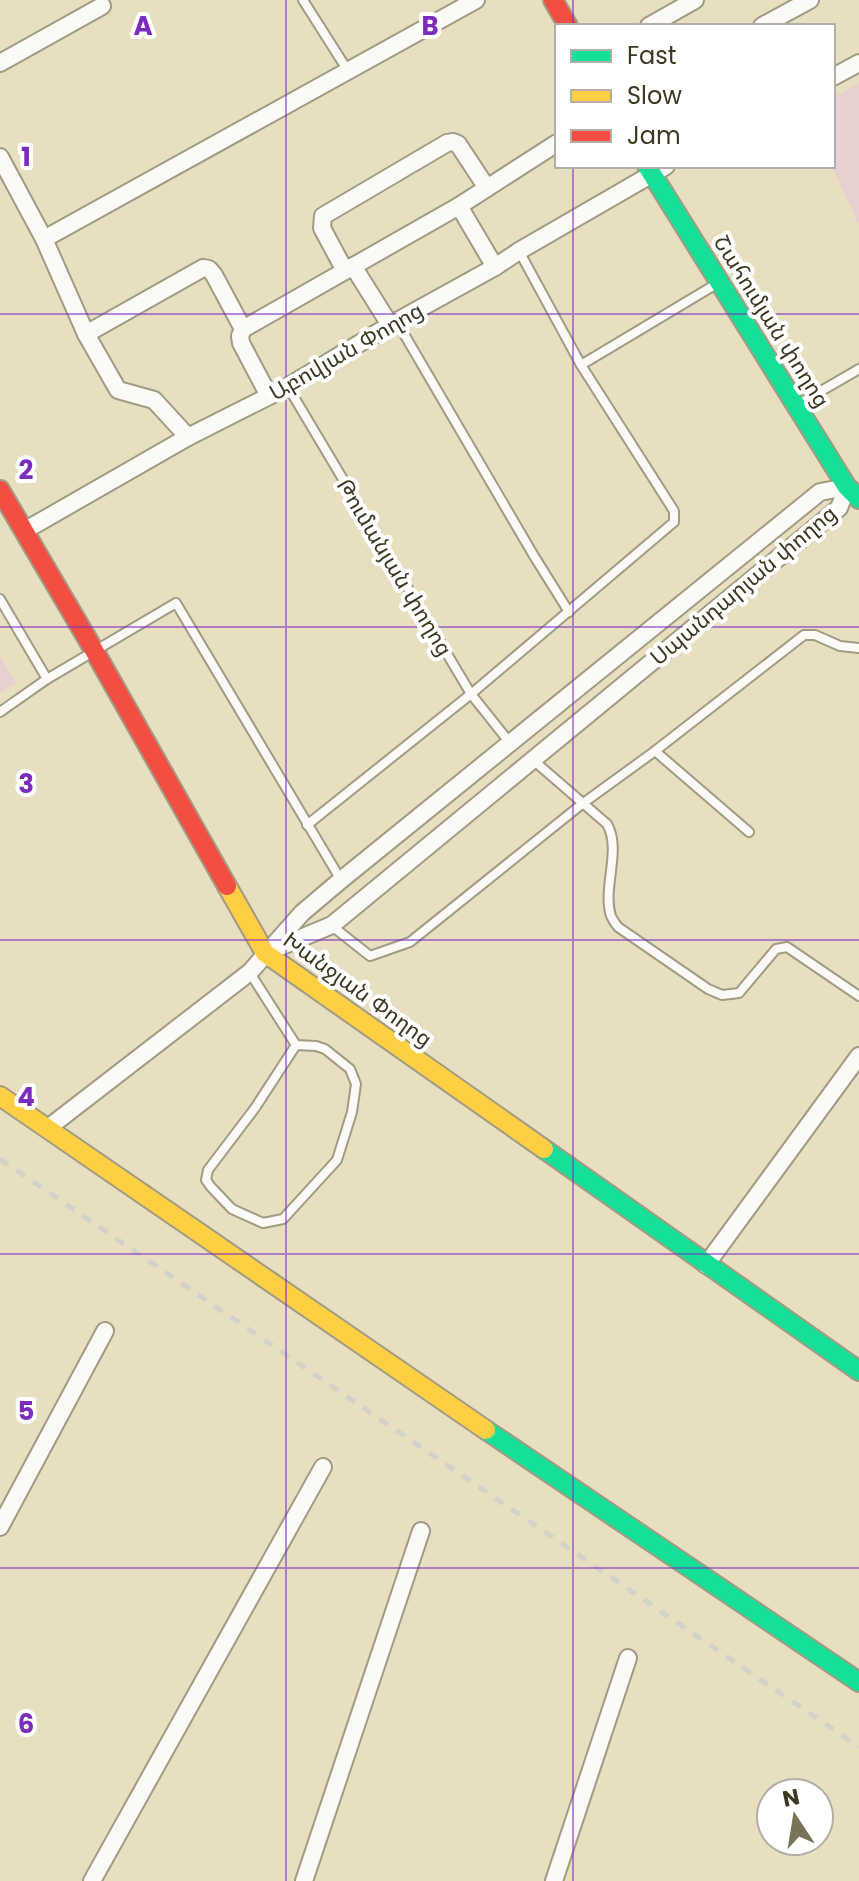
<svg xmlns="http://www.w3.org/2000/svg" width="859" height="1881" viewBox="0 0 859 1881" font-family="Poppins,'Noto Sans Armenian',sans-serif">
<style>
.green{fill:#e7d0d0}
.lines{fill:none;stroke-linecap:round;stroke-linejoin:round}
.lane-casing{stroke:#a19b84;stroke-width:12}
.street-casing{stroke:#a19b84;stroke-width:20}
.fast-casing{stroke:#a19b84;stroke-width:22}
.slow-casing{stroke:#a19b84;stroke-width:22}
.jam-casing{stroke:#a19b84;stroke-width:22}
.lane{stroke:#fbfaf6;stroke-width:8}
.street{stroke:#fbfaf6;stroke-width:16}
.fast{stroke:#16e098;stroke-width:18}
.slow{stroke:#ffcf43;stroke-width:18}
.jam{stroke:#f24e42;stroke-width:18}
.rail{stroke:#d3d1c8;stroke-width:5;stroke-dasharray:10 10;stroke-linecap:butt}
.grid{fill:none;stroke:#7b2cbf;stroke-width:2;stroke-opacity:0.55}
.labels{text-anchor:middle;stroke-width:8;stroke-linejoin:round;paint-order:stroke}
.street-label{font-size:22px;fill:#3d3822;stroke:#fff}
.grid-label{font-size:26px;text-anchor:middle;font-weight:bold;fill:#7b2cbf;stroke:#fff;stroke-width:8;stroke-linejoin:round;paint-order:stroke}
</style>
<rect width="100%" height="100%" fill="#e7dfc0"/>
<g class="green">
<polygon points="859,83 859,222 858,223 832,166 833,97"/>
<polygon points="0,656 16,683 0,693"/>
</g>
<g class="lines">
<defs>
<g id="lane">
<polyline points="303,0 348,71"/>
<polyline points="397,322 534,556 569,612"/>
<polyline points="581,365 718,283"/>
<polyline points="288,387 471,694 510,743"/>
<polyline points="797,405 859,369"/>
<polyline points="0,599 47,679"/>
<polyline points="0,712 47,679 176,603 341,880"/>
<polyline points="655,751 749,832"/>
<path d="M533,760l74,64c15,26 -5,64 4,92 0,1 6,10 7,11l90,62 14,6 17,-2 37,-44 11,-2 72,49"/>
<polyline points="307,825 471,694 674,522 674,511 581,365 519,251"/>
<polyline points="332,926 370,956 410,942 582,804 655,751 804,635 815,635 840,646 859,648"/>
<polyline points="250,973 296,1045 255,1108 208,1170 206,1180 211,1187 232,1209 263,1223 283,1219 337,1160 352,1112 356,1084 350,1069 325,1049 316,1046 296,1045"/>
</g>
<g id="street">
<polyline points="649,26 695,0"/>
<polyline points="762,26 810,0"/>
<polyline points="0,63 102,6"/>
<polyline points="833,77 859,63"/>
<polyline points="0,157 44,239 86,334 118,390 154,400 188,437"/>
<polyline points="459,206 495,267"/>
<polyline points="44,239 476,0"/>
<polyline points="353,266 390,325"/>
<polyline points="345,271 322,228 323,216 447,143 453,142 458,144 487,188"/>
<polyline points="86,334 203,268 209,269 214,275 243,329"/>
<polyline points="269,396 241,343 240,336 243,329 459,206 557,143"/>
<polyline points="24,531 188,437 287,387 390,325 495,267 519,251 666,166"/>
<polyline points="270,951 332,925 839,508 847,487"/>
<polyline points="48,1128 250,972 302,913 341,880 820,492 847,487"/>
<polyline points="706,1265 859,1056"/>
<polyline points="0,1527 105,1331"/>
<polyline points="92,1881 323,1467"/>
<polyline points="304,1881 421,1531"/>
<polyline points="554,1881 628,1658"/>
</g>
<g id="fast">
<polyline points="647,166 847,487 859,499"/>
<polyline points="544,1149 859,1371"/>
<polyline points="486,1430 859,1682"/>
</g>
<g id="slow">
<polyline points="227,886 265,953 544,1149"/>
<polyline points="0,1096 486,1430"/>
</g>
<g id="jam">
<polyline points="553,0 568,26"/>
<polyline points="0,490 95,652 227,886"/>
</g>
</defs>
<use href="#lane" class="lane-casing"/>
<use href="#street" class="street-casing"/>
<use href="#fast" class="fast-casing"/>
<use href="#slow" class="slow-casing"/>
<use href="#jam" class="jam-casing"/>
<use href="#lane" class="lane"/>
<use href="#street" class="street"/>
<use href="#fast" class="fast"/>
<use href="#slow" class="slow"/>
<use href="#jam" class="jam"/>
<polyline class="rail" points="0,1159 859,1747"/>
</g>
<path class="grid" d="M286,0v1881M573,0v26M573,166v1715M0,314h859M0,627h859M0,940h859M0,1254h859M0,1568h859"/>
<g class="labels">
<g class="street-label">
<text transform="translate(772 321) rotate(58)" y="8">Շահումյան փողոց</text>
<text transform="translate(346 351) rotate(-30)" y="8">Աբովյան Փողոց</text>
<text transform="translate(395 567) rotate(59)" y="8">Թումանյան փողոց</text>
<text transform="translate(743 585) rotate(-40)" y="8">Սպանդարյան փողոց</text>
<text transform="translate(358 989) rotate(36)" y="8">Խանջյան Փողոց</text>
</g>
</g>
<g class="grid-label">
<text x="143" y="35">A</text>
<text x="430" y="35">B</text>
<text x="26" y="166">1</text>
<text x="26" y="479">2</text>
<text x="26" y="793">3</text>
<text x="26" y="1106">4</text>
<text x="26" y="1420">5</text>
<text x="26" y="1733">6</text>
</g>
<rect x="555" y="24" width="280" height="144" fill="#ffffff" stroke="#b1afa7" stroke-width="2"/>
<rect x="571" y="50" width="40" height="12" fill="#16e098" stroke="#b1afa7" stroke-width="2"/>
<text x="627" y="64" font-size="24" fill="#3d3822">Fast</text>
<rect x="571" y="90" width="40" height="12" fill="#ffcf43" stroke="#b1afa7" stroke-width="2"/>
<text x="627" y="104" font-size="24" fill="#3d3822">Slow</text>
<rect x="571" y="130" width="40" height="12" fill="#f24e42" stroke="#b1afa7" stroke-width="2"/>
<text x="627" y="144" font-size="24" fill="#3d3822">Jam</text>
<g transform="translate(795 1817) rotate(348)"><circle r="38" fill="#ffffff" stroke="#b1afa7" stroke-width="2"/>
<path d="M0-6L14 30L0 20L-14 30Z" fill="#787259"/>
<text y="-12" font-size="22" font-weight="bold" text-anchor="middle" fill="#3d3822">N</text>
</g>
</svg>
